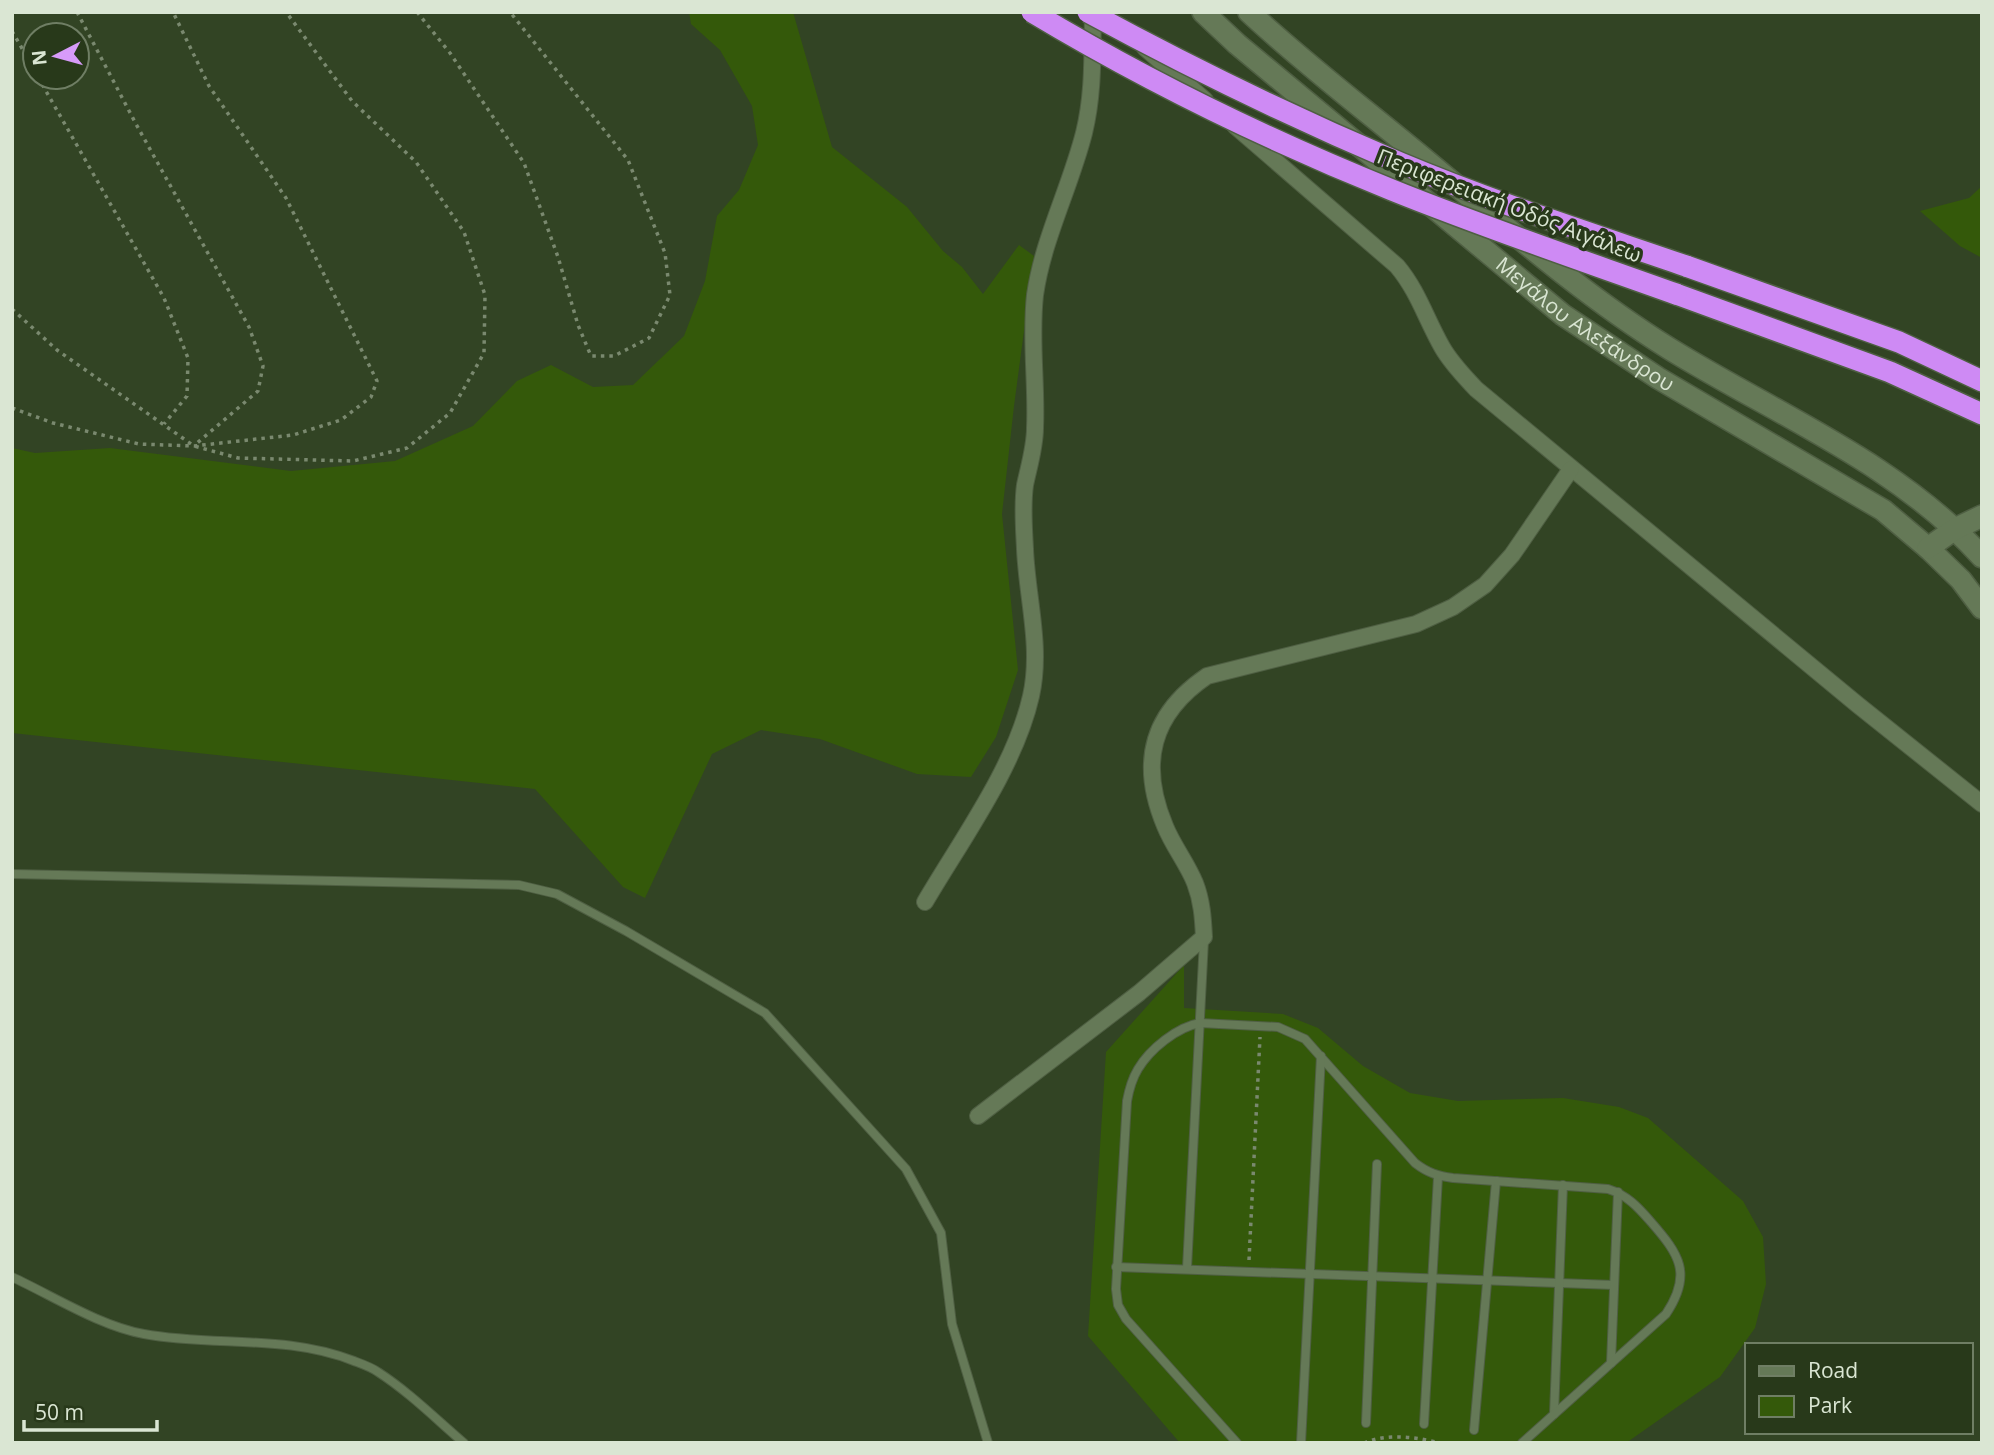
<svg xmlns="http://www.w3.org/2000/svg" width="1994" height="1455" viewBox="0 0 1994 1455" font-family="'Open Sans',sans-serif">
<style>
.green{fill:#34590a}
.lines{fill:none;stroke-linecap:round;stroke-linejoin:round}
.lane-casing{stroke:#4f5f43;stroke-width:10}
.street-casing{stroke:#4f5f43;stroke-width:18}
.secondary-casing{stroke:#4f5f43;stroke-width:24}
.highway-casing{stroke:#4f5f43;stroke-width:24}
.path{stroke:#7a896f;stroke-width:3.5;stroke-dasharray:3.5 5;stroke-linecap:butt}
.lane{stroke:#657957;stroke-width:8}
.street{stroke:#657957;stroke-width:16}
.secondary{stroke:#657957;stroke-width:21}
.highway{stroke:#ce8af4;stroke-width:21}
.highway-bridge-casing{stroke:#4f5f43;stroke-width:24;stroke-linecap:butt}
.highway-bridge{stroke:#ce8af4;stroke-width:21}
.labels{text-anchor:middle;stroke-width:7;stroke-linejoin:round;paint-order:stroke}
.street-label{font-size:21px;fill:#dae6d3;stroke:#28391a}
</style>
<rect width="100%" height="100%" fill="#324424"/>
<g class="green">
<polygon points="689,12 793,12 832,147 907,207 943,251 962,267 983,294 1019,245 1034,256 1014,406 1002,514 1018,670 996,737 971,777 917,774 820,739 761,730 712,754 645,898 623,887 535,789 12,733 12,448 35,453 110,448 291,471 395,461 473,426 517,381 551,365 593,387 633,385 684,336 705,281 717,216 739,190 758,145 752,106 720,50 691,24"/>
<polygon points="1982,186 1982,258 1960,246 1920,211 1969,198"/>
<polygon points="1184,965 1184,1008 1283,1014 1318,1028 1363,1066 1410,1093 1458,1101 1563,1098 1619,1107 1648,1118 1743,1201 1763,1237 1766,1284 1755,1328 1720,1377 1626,1443 1180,1443 1088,1336 1106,1052"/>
</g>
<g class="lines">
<defs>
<g id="lane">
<polyline points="12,874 519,885 557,894 626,931 765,1013 906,1169 941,1233 952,1324 988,1443"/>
<polyline points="1116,1267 1614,1285"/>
<polyline points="1187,1268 1204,940"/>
<path d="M12,1277c41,19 88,49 132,57 70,13 142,0 210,27 8,3 17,6 24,11 31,20 58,47 86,71"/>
<polyline points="1611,1363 1618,1192"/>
<polyline points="1554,1414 1563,1185"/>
<polyline points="1366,1423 1377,1164"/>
<polyline points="1424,1424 1438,1177"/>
<polyline points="1474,1430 1496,1181"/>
<path d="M1237,1443l-111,-124 -8,-14 -2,-16 11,-188c2,-11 5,-22 11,-32 12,-20 39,-42 62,-46l78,4 27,12 110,124c13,10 23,13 38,15l155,11c19,6 30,18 43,33 28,32 42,52 15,92l-144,129"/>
<polyline points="1301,1443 1321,1056"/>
</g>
<g id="street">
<polyline points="1145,48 1205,100"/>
<path d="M1235,126l162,140c21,25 29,53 45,81 9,16 22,29 34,42l382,316 124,99"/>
<path d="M925,902c37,-63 90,-135 106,-206 11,-49 -4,-98 -6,-147 -1,-21 -3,-43 0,-64 4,-19 10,-38 10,-57 2,-44 -5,-88 0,-133 8,-56 35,-107 49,-162 10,-41 8,-79 9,-121"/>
<path d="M978,1116l161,-123 65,-56c-1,-19 -2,-36 -9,-54 -8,-20 -22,-37 -30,-57 -26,-62 -14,-112 42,-150l209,-52 37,-17 32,-22 27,-30 59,-86"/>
</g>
<g id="secondary">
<path id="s1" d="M1203,12l34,32 326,271 95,63 225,132 45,38 33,32 21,28"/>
<path d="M1249,12c57,53 119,100 179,150 78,65 155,133 242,187 107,66 227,114 312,208"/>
<polyline points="1928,548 1955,529 1982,516"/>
</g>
<g id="highway">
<polyline points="1686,266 1899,342 1982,381"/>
<polyline points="1676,294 1890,372 1982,414"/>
</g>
</defs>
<use href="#lane" class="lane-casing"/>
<use href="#street" class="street-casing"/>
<use href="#secondary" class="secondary-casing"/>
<use href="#highway" class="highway-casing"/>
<g class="path">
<polyline points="77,12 136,124 249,327 263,366 258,391 196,444"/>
<polyline points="417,12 450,53 524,163 558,257 578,325 591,356 614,356 649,338 670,295 665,253 628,160 510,12"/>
<polyline points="12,31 35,71"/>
<polyline points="38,77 164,298 188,358 187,396 164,424"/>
<polyline points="12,309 57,350 194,446 238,458 353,461 407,448 450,413 484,353 485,295 464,232 416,162 352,101 286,12"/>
<polyline points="12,408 53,423 139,444 194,446 293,435 341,420 371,397 377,381 286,198 209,86 173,12"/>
<polyline points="1249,1260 1260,1037"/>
<path d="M1364,1443c24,-10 52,-6 76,0"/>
</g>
<use href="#lane" class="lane"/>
<use href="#street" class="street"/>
<use href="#secondary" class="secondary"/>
<use href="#highway" class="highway"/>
<defs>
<g id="highway-bridge">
<path d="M1032,12c115,69 236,128 360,178 94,38 189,70 284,104"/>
<path d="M1088,12c101,55 206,106 312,151 93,39 190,70 286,103"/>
</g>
</defs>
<use href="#highway-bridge" class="highway-bridge-casing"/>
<use href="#highway-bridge" class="highway-bridge"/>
</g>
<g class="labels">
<g class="street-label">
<text transform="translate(1509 206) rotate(21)" y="7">Περιφερειακή Οδός Αιγάλεω</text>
<text dy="7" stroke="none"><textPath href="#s1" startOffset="494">Μεγάλου Αλεξάνδρου</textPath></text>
</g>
</g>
<rect width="1994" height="1455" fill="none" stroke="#dae6d3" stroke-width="28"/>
<rect x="1745" y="1343" width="228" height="91" fill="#28391a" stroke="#6f7e64" stroke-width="2"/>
<rect x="1759" y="1366" width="35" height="10" fill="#657957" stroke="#6f7e64" stroke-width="2"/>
<text x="1808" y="1378" font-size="21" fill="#dae6d3">Road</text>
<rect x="1759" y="1396" width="35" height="21" fill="#34590a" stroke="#6f7e64" stroke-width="2"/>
<text x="1808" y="1413" font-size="21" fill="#dae6d3">Park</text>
<g transform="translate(56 56) rotate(264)"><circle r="33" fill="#28391a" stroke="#6f7e64" stroke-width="2"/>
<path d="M0-5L12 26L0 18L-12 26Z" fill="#d79bf9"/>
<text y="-10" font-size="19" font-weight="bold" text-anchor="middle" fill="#dae6d3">N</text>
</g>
<path d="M24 1420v10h133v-10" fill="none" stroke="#dae6d3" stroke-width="3.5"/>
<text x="35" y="1420" font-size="21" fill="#dae6d3" stroke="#28391a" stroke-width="5" paint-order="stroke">50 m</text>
</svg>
